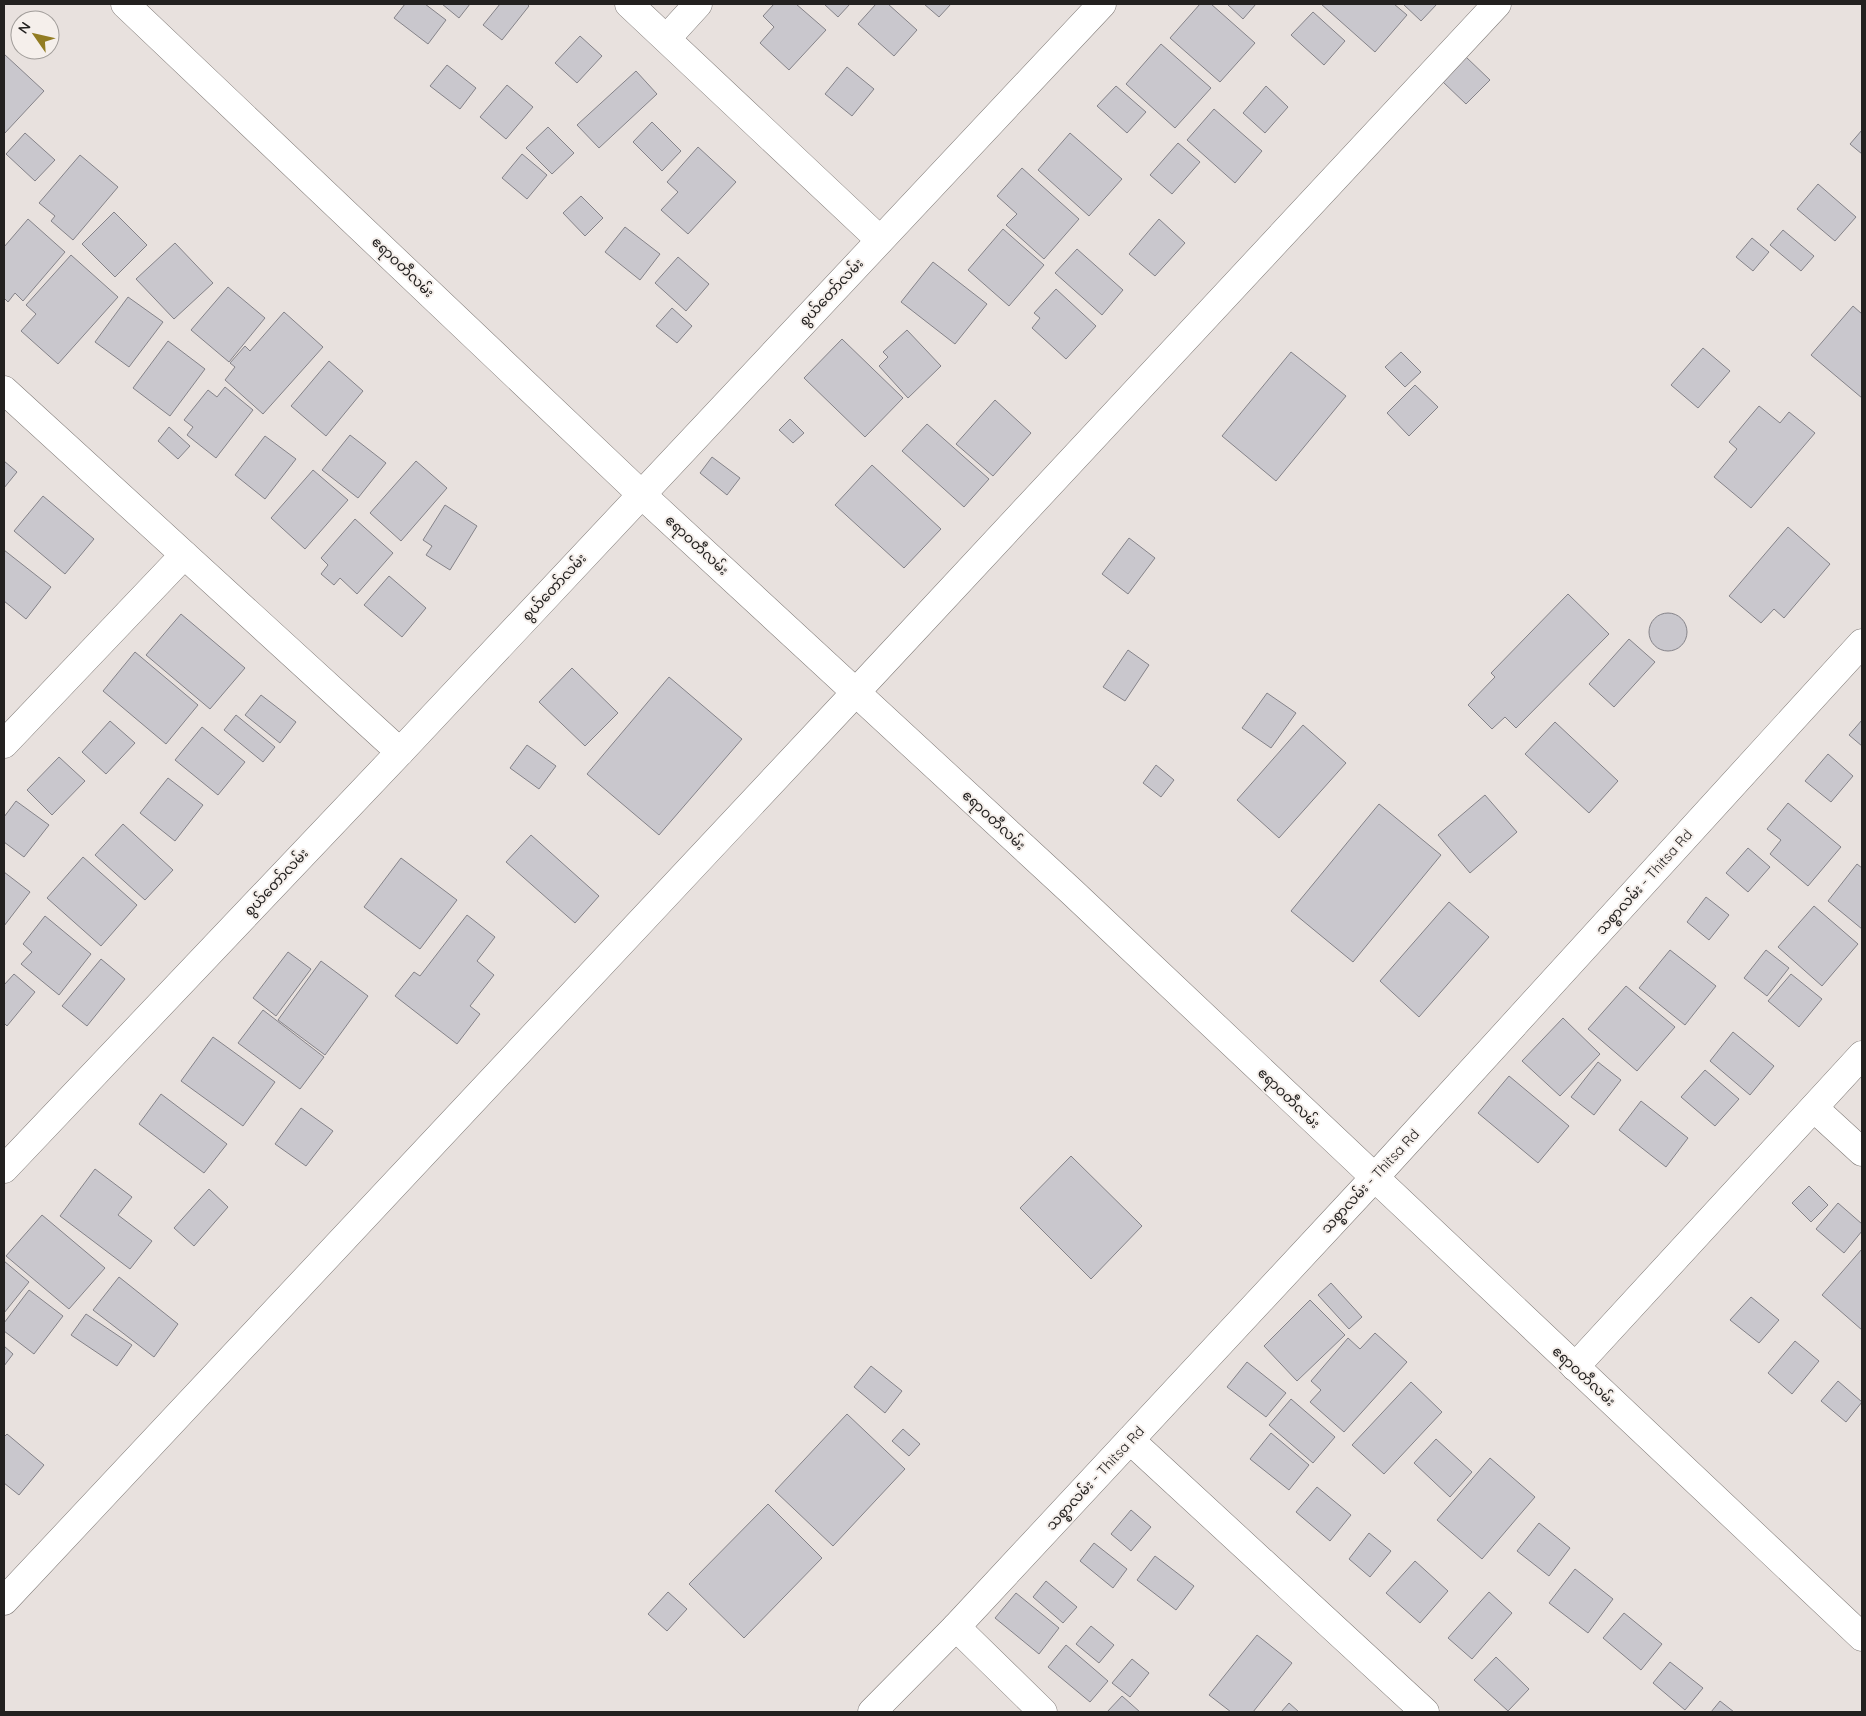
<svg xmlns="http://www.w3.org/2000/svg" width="1866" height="1716" viewBox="0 0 1866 1716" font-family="Quicksand,'Noto Sans Myanmar',sans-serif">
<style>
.building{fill:#c9c7cd;stroke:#858389}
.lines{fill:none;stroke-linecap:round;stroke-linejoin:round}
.street-casing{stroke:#807b78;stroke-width:29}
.secondary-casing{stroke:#807b78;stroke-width:29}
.street{stroke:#fff;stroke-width:28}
.secondary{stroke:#fff;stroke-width:28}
.labels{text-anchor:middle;stroke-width:4;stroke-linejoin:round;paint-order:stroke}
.street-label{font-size:14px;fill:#232120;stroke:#f5efeb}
</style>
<rect width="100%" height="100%" fill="#e8e1de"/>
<g class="building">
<polygon points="405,4 425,4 446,20 428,44 394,18"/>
<polygon points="442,4 470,4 459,18"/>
<polygon points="500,4 527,4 529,6 502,40 483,25"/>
<polygon points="774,4 796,4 826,30 789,70 760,43 774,27 763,16"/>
<polygon points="824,4 850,4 838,17"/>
<polygon points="876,4 888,4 917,30 894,56 858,24"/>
<polygon points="924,4 951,4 939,17"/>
<polygon points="1200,4 1211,4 1255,43 1220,82 1170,38"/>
<polygon points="1227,4 1256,4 1243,19"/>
<polygon points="1321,4 1394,4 1407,15 1375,52"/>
<polygon points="1403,4 1437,4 1421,21"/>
<polygon points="1313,12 1345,41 1324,65 1291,35"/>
<polygon points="580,36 602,56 577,83 555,63"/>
<polygon points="1161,44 1211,88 1175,128 1126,84"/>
<polygon points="4,54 44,91 4,134"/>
<polygon points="1466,57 1490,80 1466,104 1443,82"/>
<polygon points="447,65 476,88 460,109 430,86"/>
<polygon points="847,67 874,89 852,116 825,94"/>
<polygon points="636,71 657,94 599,148 577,125"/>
<polygon points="507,85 533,107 506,139 480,117"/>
<polygon points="1116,86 1146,112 1127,133 1097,106"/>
<polygon points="1266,86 1288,107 1265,133 1243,113"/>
<polygon points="1214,109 1262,151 1235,183 1187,140"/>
<polygon points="652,122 681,151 662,171 633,142"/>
<polygon points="548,127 574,153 552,174 526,148"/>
<polygon points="1862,130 1862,154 1850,144"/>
<polygon points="25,133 55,160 35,181 6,154"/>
<polygon points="1070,133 1122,179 1089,216 1038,170"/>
<polygon points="1178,143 1200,162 1172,194 1150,175"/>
<polygon points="698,147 736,182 688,234 661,210 678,192 667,182"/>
<polygon points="522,154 547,175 527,199 502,178"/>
<polygon points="80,155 118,187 73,240 51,221 55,216 39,203"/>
<polygon points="1022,168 1079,219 1044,259 1006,225 1017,214 997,196"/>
<polygon points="1818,184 1856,217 1835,241 1797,209"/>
<polygon points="581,196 603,218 585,236 563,213"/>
<polygon points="114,212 147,245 115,277 82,244"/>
<polygon points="28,219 65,252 23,301 15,293 8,302 4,298 4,247"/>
<polygon points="1159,219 1185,243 1155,276 1129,254"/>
<polygon points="625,227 660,254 640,280 605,252"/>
<polygon points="1003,229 1044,265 1009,306 968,270"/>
<polygon points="1783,230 1814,256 1801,271 1770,245"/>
<polygon points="1752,238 1769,252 1753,271 1736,257"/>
<polygon points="175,243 213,283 174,319 136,279"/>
<polygon points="1077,249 1123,290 1102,315 1055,273"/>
<polygon points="71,255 118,297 58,364 21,331 36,314 26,305"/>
<polygon points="678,257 709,284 686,311 655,283"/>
<polygon points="933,262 987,304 955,344 901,302"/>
<polygon points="228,287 265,318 229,362 191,330"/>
<polygon points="1056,289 1096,326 1066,359 1032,328 1040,318 1034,313"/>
<polygon points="128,297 163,322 129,367 95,342"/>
<polygon points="1853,306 1862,314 1862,398 1811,355"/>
<polygon points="672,308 692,326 677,343 656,326"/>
<polygon points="284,312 323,347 263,414 225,380 235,367 230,363 245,346 250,351"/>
<polygon points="907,330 941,366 908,398 879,366 888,357 883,352"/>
<polygon points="842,339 903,398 865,437 804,378"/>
<polygon points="168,341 205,369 170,416 133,388"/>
<polygon points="1703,348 1730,371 1698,408 1671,385"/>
<polygon points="1291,352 1346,396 1276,481 1222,436"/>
<polygon points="1401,352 1421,372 1405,387 1385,367"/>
<polygon points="329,361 363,391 326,436 291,406"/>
<polygon points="1415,385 1438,407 1409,436 1387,413"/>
<polygon points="225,387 253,410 216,458 187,435 193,427 184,420 208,390 217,397"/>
<polygon points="995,400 1031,433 993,476 956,444"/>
<polygon points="1759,406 1780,423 1789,412 1815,433 1751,508 1714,477 1737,449 1729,442"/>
<polygon points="790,419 804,433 793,443 779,430"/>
<polygon points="927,424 989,479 964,507 902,451"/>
<polygon points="169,427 190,446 178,459 158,441"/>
<polygon points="350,435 386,463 358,498 322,470"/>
<polygon points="265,436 296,459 265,499 235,475"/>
<polygon points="712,457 740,478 727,495 700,473"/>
<polygon points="4,461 17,472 4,488"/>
<polygon points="416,461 447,488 401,541 370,513"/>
<polygon points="872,465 941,529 904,568 835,505"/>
<polygon points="313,470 348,500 305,549 271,518"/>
<polygon points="43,496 94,539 65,574 14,531"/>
<polygon points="445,505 477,526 450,570 426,555 432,546 423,540"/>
<polygon points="355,519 393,553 357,594 340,578 334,585 321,574 328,565 321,558"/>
<polygon points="1788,527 1830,564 1784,618 1774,609 1761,623 1729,596"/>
<polygon points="1129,538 1155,558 1128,594 1102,574"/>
<polygon points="4,550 51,587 26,619 4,601"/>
<polygon points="389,576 426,608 402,637 364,605"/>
<polygon points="1568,594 1609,634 1516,728 1505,717 1492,729 1468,705 1495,677 1491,673"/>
<circle cx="1668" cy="632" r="19"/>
<polygon points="181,614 245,668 210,709 146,655"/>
<polygon points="1629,639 1655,662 1614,707 1589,684"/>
<polygon points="1128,650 1149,665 1125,701 1103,687"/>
<polygon points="135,652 198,705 166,744 103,691"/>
<polygon points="572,668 618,713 585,746 539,702"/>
<polygon points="669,677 742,739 659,835 587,774"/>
<polygon points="1267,693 1296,713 1271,748 1242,728"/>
<polygon points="261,695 296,722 280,743 245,715"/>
<polygon points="236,715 275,747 263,762 224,730"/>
<polygon points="1862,720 1862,746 1849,735"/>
<polygon points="110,721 135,743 106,774 82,752"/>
<polygon points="1555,722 1618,781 1589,813 1525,754"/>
<polygon points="1303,725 1346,763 1279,838 1237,800"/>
<polygon points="202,727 245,762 218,795 175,760"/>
<polygon points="527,745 556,766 539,789 510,768"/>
<polygon points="1828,754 1853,776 1831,802 1805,781"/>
<polygon points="59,757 85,781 52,815 27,790"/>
<polygon points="1156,765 1174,780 1161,797 1143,783"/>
<polygon points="168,778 203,805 175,841 140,813"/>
<polygon points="1485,795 1517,832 1470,873 1438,835"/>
<polygon points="16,801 49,825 24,857 4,842 4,817"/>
<polygon points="1788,803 1841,847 1808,886 1770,854 1781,840 1767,829"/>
<polygon points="1379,804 1441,855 1353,962 1291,911"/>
<polygon points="123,824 173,870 145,900 95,855"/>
<polygon points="531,835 599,896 575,923 506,862"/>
<polygon points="1748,848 1770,867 1748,892 1726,873"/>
<polygon points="83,857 137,905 101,946 47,898"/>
<polygon points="401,858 457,900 420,949 364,907"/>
<polygon points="1857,864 1862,868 1862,929 1828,901"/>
<polygon points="4,872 30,892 4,926"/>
<polygon points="1706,897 1729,915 1709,940 1687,922"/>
<polygon points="1449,902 1489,937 1419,1017 1380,981"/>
<polygon points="1814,906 1858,944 1822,986 1778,947"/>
<polygon points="467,915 495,937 477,961 494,975 470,1006 480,1014 457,1044 395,996 414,972 420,976"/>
<polygon points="45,916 91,954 59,995 21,964 32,952 23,944"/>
<polygon points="1670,950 1716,986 1685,1025 1639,988"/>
<polygon points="1766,950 1789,968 1767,996 1744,978"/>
<polygon points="288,952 311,969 276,1016 253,998"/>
<polygon points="101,959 125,979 87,1026 62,1006"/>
<polygon points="321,961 368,996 325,1055 278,1020"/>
<polygon points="14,974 35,992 7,1026 4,1023 4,985"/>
<polygon points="1791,974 1822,999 1799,1027 1768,1001"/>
<polygon points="1626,986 1675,1027 1637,1071 1588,1029"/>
<polygon points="263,1010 324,1057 300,1089 238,1043"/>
<polygon points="1563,1018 1600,1054 1560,1096 1522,1061"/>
<polygon points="1733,1032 1774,1066 1750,1095 1710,1061"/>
<polygon points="213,1037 275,1082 243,1126 181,1081"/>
<polygon points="1598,1062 1621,1080 1594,1115 1571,1097"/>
<polygon points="1705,1070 1739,1099 1715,1126 1681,1097"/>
<polygon points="1509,1076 1569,1126 1538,1163 1478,1113"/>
<polygon points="161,1094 227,1144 204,1173 139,1124"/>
<polygon points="1641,1101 1688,1138 1666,1167 1619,1130"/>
<polygon points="301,1108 333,1131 306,1166 275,1144"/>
<polygon points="1071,1156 1142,1226 1091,1279 1020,1208"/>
<polygon points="95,1169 132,1197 118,1215 152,1241 130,1269 60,1216"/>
<polygon points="1809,1186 1828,1205 1811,1222 1792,1203"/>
<polygon points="209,1189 228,1207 194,1246 174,1228"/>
<polygon points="1838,1203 1862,1224 1862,1231 1844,1253 1816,1229"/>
<polygon points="42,1215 105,1268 69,1309 6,1256"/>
<polygon points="1862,1249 1862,1330 1822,1295"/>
<polygon points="4,1261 29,1282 4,1313"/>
<polygon points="119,1277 178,1324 154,1357 93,1310"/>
<polygon points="1331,1283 1362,1317 1349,1329 1318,1295"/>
<polygon points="29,1290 63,1316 34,1354 4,1331 4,1323"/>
<polygon points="1751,1297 1779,1320 1759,1343 1730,1320"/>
<polygon points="1310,1300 1345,1335 1297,1381 1264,1346"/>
<polygon points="86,1314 132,1345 117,1366 71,1335"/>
<polygon points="1375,1333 1407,1362 1344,1432 1310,1402 1321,1390 1311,1381 1348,1338 1360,1349"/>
<polygon points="1795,1341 1819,1361 1792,1394 1768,1373"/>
<polygon points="4,1346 13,1354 4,1366"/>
<polygon points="1247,1362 1286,1393 1266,1417 1227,1387"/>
<polygon points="871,1366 902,1391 885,1413 854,1387"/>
<polygon points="1838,1381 1862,1402 1846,1422 1821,1401"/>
<polygon points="1411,1382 1442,1412 1384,1474 1352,1445"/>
<polygon points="1291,1399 1335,1437 1313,1463 1269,1425"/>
<polygon points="847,1414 905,1469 833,1546 775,1491"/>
<polygon points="903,1429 920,1444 909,1456 892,1441"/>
<polygon points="1271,1433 1309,1465 1289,1490 1250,1459"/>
<polygon points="7,1434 44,1465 19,1495 4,1483 4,1437"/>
<polygon points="1436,1439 1472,1472 1450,1497 1414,1463"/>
<polygon points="1490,1458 1535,1497 1482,1559 1437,1520"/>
<polygon points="1317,1487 1351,1515 1330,1541 1296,1512"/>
<polygon points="768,1504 822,1558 744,1638 689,1584"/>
<polygon points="1131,1510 1151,1527 1131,1551 1111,1534"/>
<polygon points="1539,1523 1570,1548 1549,1576 1517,1551"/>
<polygon points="1369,1533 1391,1551 1370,1577 1349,1559"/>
<polygon points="1094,1543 1127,1569 1113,1588 1080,1561"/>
<polygon points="1155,1556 1194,1586 1176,1610 1137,1580"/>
<polygon points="1415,1561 1448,1591 1420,1623 1386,1593"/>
<polygon points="1575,1569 1613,1599 1588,1633 1549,1603"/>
<polygon points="1046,1581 1077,1607 1063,1623 1033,1597"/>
<polygon points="668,1592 687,1609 667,1631 648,1614"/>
<polygon points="1489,1592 1512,1613 1472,1659 1448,1638"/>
<polygon points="1016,1593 1059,1628 1039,1654 995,1618"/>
<polygon points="1624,1613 1662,1644 1641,1670 1603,1638"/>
<polygon points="1091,1626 1114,1645 1099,1663 1076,1644"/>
<polygon points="1257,1635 1292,1663 1253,1712 1231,1712 1209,1695"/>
<polygon points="1066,1645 1108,1681 1090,1702 1048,1667"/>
<polygon points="1496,1657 1529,1689 1508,1711 1474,1680"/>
<polygon points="1132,1659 1149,1673 1130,1697 1112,1683"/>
<polygon points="1670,1662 1703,1688 1685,1710 1653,1683"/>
<polygon points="1122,1696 1140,1712 1107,1712"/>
<polygon points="1720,1701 1734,1712 1711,1712"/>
<polygon points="1289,1703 1299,1712 1281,1712"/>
</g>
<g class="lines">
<defs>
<g id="street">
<polyline points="629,4 880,240"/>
<polyline points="667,38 698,4"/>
<polyline points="4,390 400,752"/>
<polyline points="4,744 184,555"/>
<polyline points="1814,1108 1862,1152"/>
<polyline points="1575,1367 1862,1055"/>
<polyline points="1130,1440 1425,1712"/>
<polyline points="4,1601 856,692 1497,4"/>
<polyline points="956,1627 1043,1712"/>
<polyline points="872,1712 956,1627 1374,1178 1862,643"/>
</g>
<g id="secondary">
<polyline points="125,4 641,494 1071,891 1862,1637"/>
<polyline points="4,1169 400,752 1102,4"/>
</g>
</defs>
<use href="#street" class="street-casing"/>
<use href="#secondary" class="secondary-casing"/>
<use href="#street" class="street"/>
<use href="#secondary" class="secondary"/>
</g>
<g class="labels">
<g class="street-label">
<text transform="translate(403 267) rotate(44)" y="5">ဧရာဝတီလမ်း</text>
<text transform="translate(831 292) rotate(-47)" y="5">စွယ်တော်လမ်း</text>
<text transform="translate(697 545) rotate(43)" y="5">ဧရာဝတီလမ်း</text>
<text transform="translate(554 587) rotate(-47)" y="5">စွယ်တော်လမ်း</text>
<text transform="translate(994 820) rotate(43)" y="5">ဧရာဝတီလမ်း</text>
<text transform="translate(276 882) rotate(-47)" y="5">စွယ်တော်လမ်း</text>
<text transform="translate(1644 882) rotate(-48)" y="5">သစ္စာလမ်း - Thitsa Rd</text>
<text transform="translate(1289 1098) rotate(44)" y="5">ဧရာဝတီလမ်း</text>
<text transform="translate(1370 1181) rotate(-47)" y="5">သစ္စာလမ်း - Thitsa Rd</text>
<text transform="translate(1584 1376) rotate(43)" y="5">ဧရာဝတီလမ်း</text>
<text transform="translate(1095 1478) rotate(-47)" y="5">သစ္စာလမ်း - Thitsa Rd</text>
</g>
</g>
<rect width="1866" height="1716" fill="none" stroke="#232120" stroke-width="10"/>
<g transform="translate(35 35) rotate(304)"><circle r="24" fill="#f5efeb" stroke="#a19d9a"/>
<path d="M0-4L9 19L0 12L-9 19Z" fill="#927c22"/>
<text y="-8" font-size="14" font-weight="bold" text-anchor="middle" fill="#232120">N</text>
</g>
</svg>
